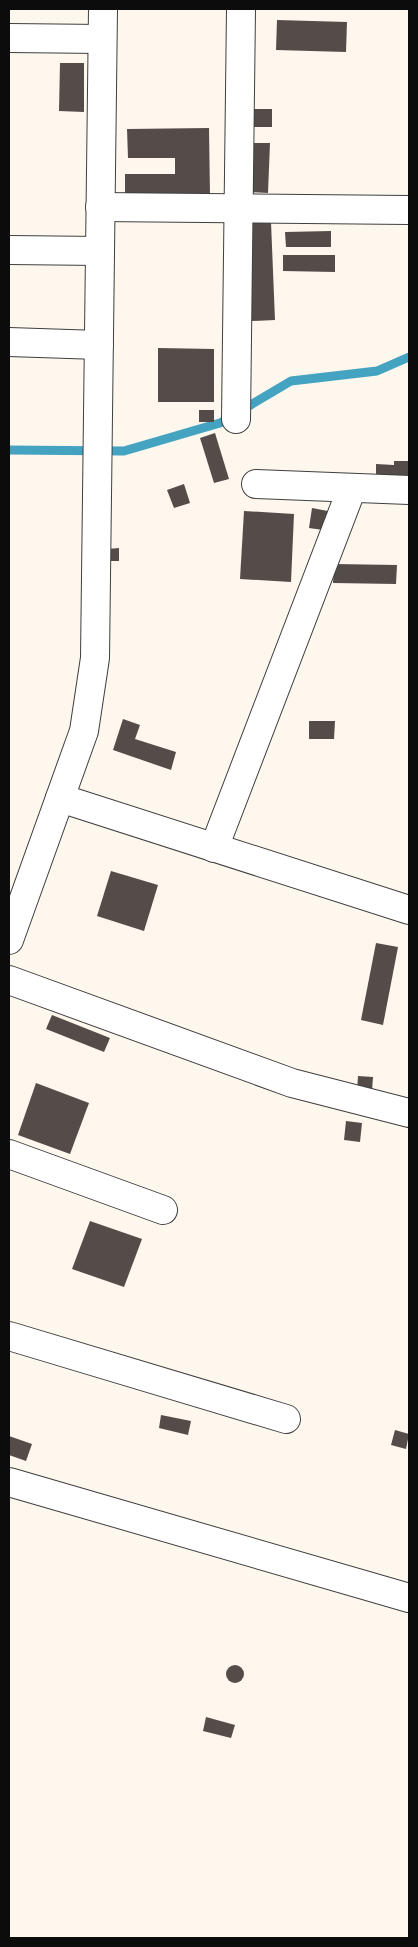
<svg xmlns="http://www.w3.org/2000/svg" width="418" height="1947" viewBox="0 0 418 1947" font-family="Literata,serif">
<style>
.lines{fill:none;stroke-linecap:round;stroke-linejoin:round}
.stream{stroke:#44a3c0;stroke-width:9}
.building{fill:#544c49}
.minor-casing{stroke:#3f3f3f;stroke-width:30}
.minor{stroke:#fff;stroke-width:28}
</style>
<rect width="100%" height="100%" fill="#fdf7ed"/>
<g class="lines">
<polyline class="stream" points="9,450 124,451 220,423 291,381 377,371 409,357"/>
</g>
<g class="building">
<polygon points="277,20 347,22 346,52 276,50"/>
<polygon points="60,63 84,63 84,112 59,111"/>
<rect x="251" y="109" width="21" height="18"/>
<polygon points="209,128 210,195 125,196 125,174 175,174 175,158 128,158 127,129"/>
<polygon points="248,143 270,143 268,193 246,192"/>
<polygon points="271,222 275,320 252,321 250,223"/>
<polygon points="331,231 331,247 286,247 285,232"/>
<polygon points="283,255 335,255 335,272 283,271"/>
<polygon points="158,348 214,349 214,402 158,402"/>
<rect x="199" y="410" width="15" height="12"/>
<polygon points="215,433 229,479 214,483 200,438"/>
<polygon points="394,461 409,461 409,479 376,478 376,464 394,465"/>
<polygon points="184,484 190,503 174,508 167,490"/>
<polygon points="312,508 333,512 330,531 309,528"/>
<polygon points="244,511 294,514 291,582 240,579"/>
<polygon points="119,548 119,561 107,561 107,549"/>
<polygon points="334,564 397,565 396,584 333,583"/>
<polygon points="123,719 140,725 135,739 176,752 171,770 113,750"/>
<polygon points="309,721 335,721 334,739 309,739"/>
<polygon points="111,871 158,885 144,931 97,916"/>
<polygon points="376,943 398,947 383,1025 361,1020"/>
<polygon points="52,1015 110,1038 104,1052 46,1029"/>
<polygon points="358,1076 373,1077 372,1091 357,1091"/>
<polygon points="36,1083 89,1103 70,1154 18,1135"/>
<polygon points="346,1121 362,1123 360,1142 344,1140"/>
<polygon points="90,1221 142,1239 124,1287 72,1269"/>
<polygon points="161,1415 191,1421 188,1435 159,1428"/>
<polygon points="395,1430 409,1434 406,1449 391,1445"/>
<polygon points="9,1436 32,1444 26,1461 9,1455"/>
<circle cx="235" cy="1674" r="9"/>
<polygon points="206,1717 235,1725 231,1738 203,1731"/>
</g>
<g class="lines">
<defs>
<g id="minor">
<polyline points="9,38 102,39"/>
<polyline points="100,207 409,210"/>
<polyline points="9,250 100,251"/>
<polyline points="9,342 99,345"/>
<polyline points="236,419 241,9"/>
<polyline points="256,484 409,490"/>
<polyline points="60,798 409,910"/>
<polyline points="214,848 352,488"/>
<polyline points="9,940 84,731 95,658 103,9"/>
<polyline points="9,980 292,1083 409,1113"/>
<polyline points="9,1154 163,1210"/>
<polyline points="9,1336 286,1419"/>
<polyline points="9,1482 409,1598"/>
</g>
</defs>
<use href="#minor" class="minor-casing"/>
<use href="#minor" class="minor"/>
</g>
<rect width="418" height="1947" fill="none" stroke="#0c0c0c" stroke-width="20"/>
</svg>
